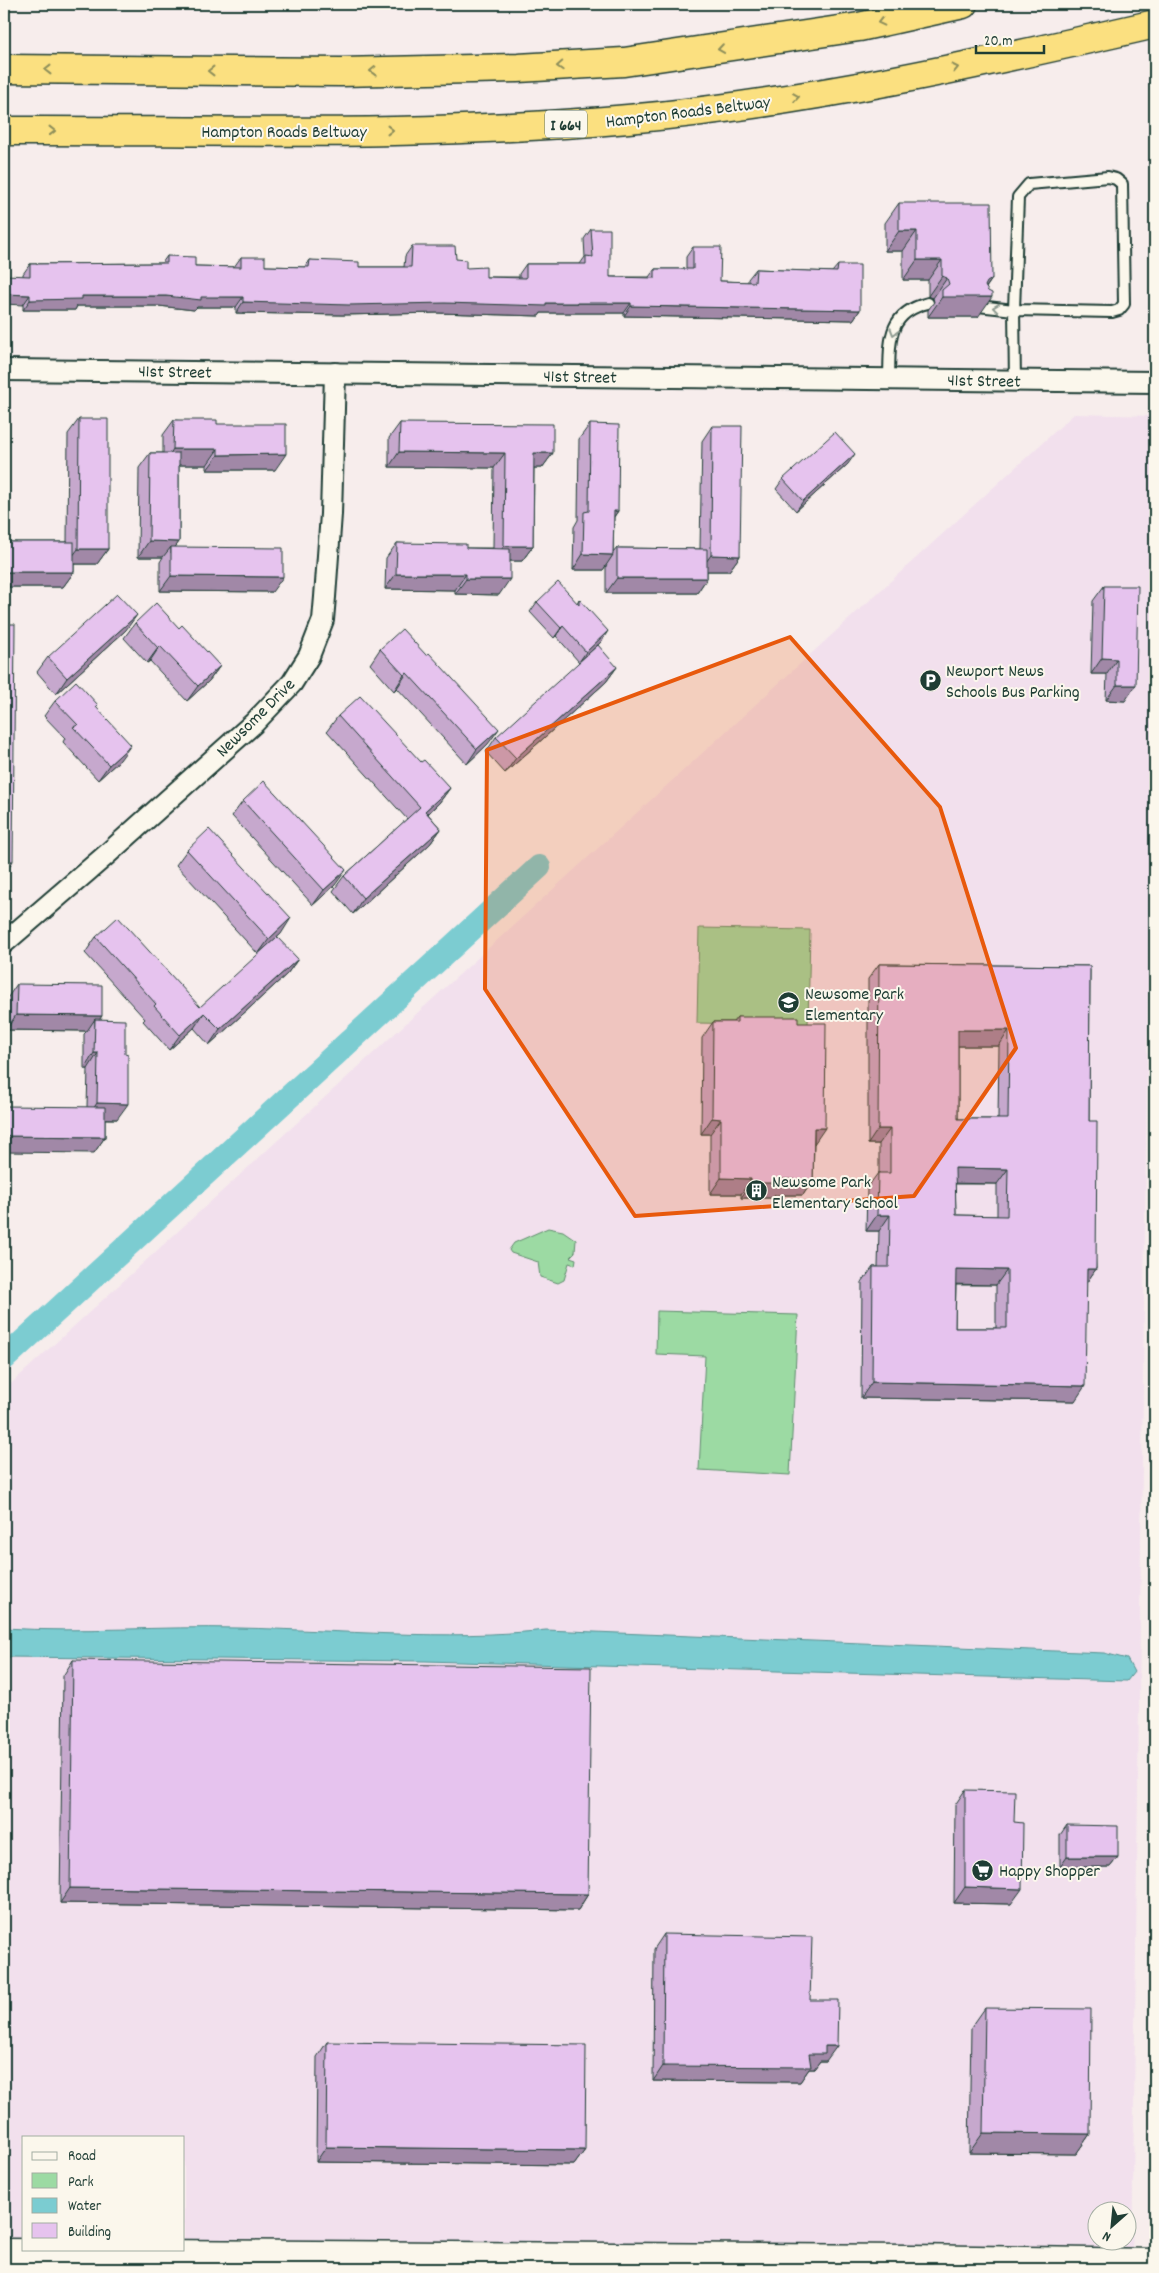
<svg xmlns="http://www.w3.org/2000/svg" width="1159" height="2273" viewBox="0 0 1159 2273" font-family="Dekko,sans-serif">
<style>
.built{fill:#f2e0ed;fill-rule:evenodd}
.green{fill:#9cdaa3;stroke:#5e8c6c}
.water{fill:#7bccd1;stroke:#569392}
.lines{fill:none;stroke-linecap:round;stroke-linejoin:round}
.canal{stroke:#7bccd1;stroke-width:24}
.lane-casing{stroke:#1f3d34;stroke-width:14}
.street-casing{stroke:#1f3d34;stroke-width:24}
.secondary-casing{stroke:#1f3d34;stroke-width:31}
.highway-casing{stroke:#1f3d34;stroke-width:31}
.lane{stroke:#fbf7ec;stroke-width:10}
.street{stroke:#fbf7ec;stroke-width:20}
.secondary{stroke:#fbf7ec;stroke-width:28}
.highway{stroke:#fbe080;stroke-width:28}
.wall{fill:#c6a8cd;stroke:#1f3d34;fill-rule:evenodd}
.shaded-wall{fill:#a188a7;stroke:#1f3d34}
.building{fill:#e6c3ee;stroke:#1f3d34;fill-rule:evenodd}
.oneway{stroke:#8d8e5a}
.oneway2{stroke:#8d9a90}
.marked{fill:#e8590c;fill-opacity:0.2;stroke:#e8590c;stroke-width:4;stroke-linejoin:round}
.labels{text-anchor:middle;stroke-width:4;stroke-linejoin:round;paint-order:stroke}
.shield{fill:#fbf7ec;stroke:#61756b;stroke-width:1}
.shield-label{font-size:16px;font-weight:bold;fill:#1f3d34}
.street-label{font-size:18px;fill:#1f3d34;stroke:#fbf7ec}
.poi-label{font-size:18px;fill:#1f3d34;stroke:#fbf7ec;text-anchor:start}
</style>
<rect width="100%" height="100%" fill="#f7edec"/>
<filter id="ink" filterUnits="userSpaceOnUse"><feTurbulence type="fractalNoise" baseFrequency=".02" numOctaves="2"/><feDisplacementMap in="SourceGraphic" scale="10" xChannelSelector="R" yChannelSelector="G"/><feConvolveMatrix kernelMatrix="1 2 1 2 8 2 1 2 1" color-interpolation-filters="sRGB"/></filter>
<g filter="url(#ink)">
<path class="built" d="M1074,414l81,2 -23,1853h-1128v-879zM24,2137h160v112h-160zM1096,2210h30v30h-30z"/>
<g class="green">
<polygon points="699,928 810,930 808,1025 697,1023"/>
<polygon points="548,1228 563,1231 576,1240 575,1252 570,1257 576,1259 575,1265 569,1263 564,1280 558,1283 540,1277 538,1262 511,1253 509,1250 514,1243"/>
<polygon points="657,1311 798,1315 790,1475 699,1470 705,1356 656,1354"/>
</g>
<path class="water" d="M4,1628c78,5 157,-2 235,0 102,2 206,13 307,2l558,23 23,6 7,13 -7,9 -702,-20 -421,-4z"/>
<g class="lines">
<polyline class="canal" points="4,1359 539,867"/>
<defs>
<g id="lane">
<polyline points="978,306 1014,310 1018,197 1029,184 1108,177 1116,179 1122,184 1124,304 1119,310 1112,312 1014,310 1015,381"/>
<path d="M889,379c1,-36 -3,-66 39,-76"/>
</g>
<g id="street">
<polyline points="4,370 1155,382"/>
<polyline points="4,943 105,856 254,723 292,683 309,656 323,620 325,597 331,514 335,373"/>
</g>
<polyline id="secondary" points="4,2253 910,2259 1155,2263"/>
<g id="highway">
<polyline points="4,69 341,72 518,68 624,62 859,27 963,4"/>
<path d="M4,131c207,-1 416,7 624,-12 178,-16 353,-55 527,-95"/>
</g>
</defs>
<use href="#lane" class="lane-casing"/>
<use href="#street" class="street-casing"/>
<use href="#secondary" class="secondary-casing"/>
<use href="#highway" class="highway-casing"/>
<use href="#lane" class="lane"/>
<use href="#street" class="street"/>
<use href="#secondary" class="secondary"/>
<use href="#highway" class="highway"/>
</g>
<g class="wall">
<polygon points="899,203 992,279 986,288 978,317 928,317 928,310 934,302 933,298 928,296 928,280 903,280 903,251 885,251 885,223"/>
<polygon points="591,229 610,277 649,277 655,269 686,269 686,257 693,247 720,281 748,282 748,279 756,269 832,272 838,265 860,310 853,320 624,316 624,313 541,313 539,316 438,313 342,315 236,313 236,307 197,307 194,310 159,306 77,306 75,310 23,310 23,274 30,264 162,263 167,256 195,266 234,267 241,257 265,266 305,267 310,260 359,267 404,267 405,256 412,246 456,259 466,268 486,277 519,277 519,274 526,264 580,264 585,257 584,239"/>
<polygon points="79,419 108,549 97,564 74,564 74,572 63,587 4,587 4,542 67,542 68,434"/>
<polygon points="174,420 217,424 275,470 207,470 207,465 179,465 179,542 175,547 272,592 160,591 160,562 163,557 138,557 139,468 150,453 163,453 163,435"/>
<polygon points="400,423 553,453 542,468 534,468 533,546 522,561 510,561 499,595 455,594 455,590 385,589 386,558 397,543 466,548 493,548 494,468 389,467 389,438"/>
<polygon points="590,424 618,511 614,517 613,553 617,548 700,549 702,441 712,426 740,556 729,571 707,571 707,578 697,593 606,593 606,565 603,570 573,570 574,527 578,520 579,439"/>
<polygon points="848,464 796,511 776,489 783,479"/>
<polygon points="1104,586 1125,701 1106,700 1107,674 1091,674 1093,601"/>
<polygon points="579,599 601,642 579,662 556,636 554,638 530,612 537,602 577,603"/>
<polygon points="135,623 179,628 220,666 209,681 187,701 150,661 147,663 124,638"/>
<polygon points="126,630 56,694 37,672 48,657"/>
<polygon points="380,649 488,744 467,764 397,688 394,691 370,664"/>
<polygon points="617,667 606,682 505,773 486,752 496,737"/>
<polygon points="55,701 96,707 120,760 98,780 63,742 65,738 44,716"/>
<polygon points="338,716 421,762 450,788 439,803 428,814 441,829 430,844 353,914 333,891 344,876 407,819 327,731"/>
<polygon points="243,801 335,885 313,905 232,816"/>
<polygon points="187,850 281,934 258,954 176,865"/>
<polygon points="96,937 200,1007 298,959 287,974 209,1045 194,1028 169,1050 143,1021 145,1019 85,953"/>
<path d="M879,964l211,2 -1,155 7,148 -10,14 -11,118 -214,-3 1,-116 11,-15h5l1,-36h-13l1,-43 11,-15h1v-29h-11v-165zM958,1046h41l-1,73h-40zM955,1184h42v32l-41,-1zM956,1285h40v43h-41z"/>
<polygon points="17,984 102,1016 99,1019 117,1119 105,1119 105,1137 94,1153 87,1107 88,1069 84,1069 84,1034 87,1031 6,1030 6,1000"/>
<polygon points="737,1017 798,1023 814,1144 813,1180 803,1195 775,1195 772,1198 741,1198 741,1194 710,1194 710,1134 701,1134 702,1038 713,1022 733,1022"/>
<polygon points="73,1660 588,1894 578,1910 60,1903 63,1676"/>
<polygon points="965,1790 1014,1822 1011,1904 954,1903 955,1805"/>
<polygon points="1067,1825 1118,1857 1110,1867 1060,1867 1060,1835"/>
<polygon points="664,1934 810,2000 826,2061 820,2061 814,2069 809,2069 800,2082 653,2081 654,1949"/>
<polygon points="985,2008 1090,2134 1076,2154 969,2153 971,2028"/>
<polygon points="327,2042 585,2150 574,2165 316,2162 317,2057"/>
</g>
<g class="shaded-wall">
<polygon points="899,231 917,231 903,251 885,251"/>
<polygon points="917,260 942,260 928,280 903,280"/>
<polygon points="942,276 947,278 933,298 928,296"/>
<polygon points="992,279 979,297 992,297 978,317 928,317 942,297"/>
<polygon points="4,294 30,295 23,305 4,304"/>
<polygon points="82,296 166,296 243,297 236,307 197,307 194,310 159,306 77,306 75,310 23,310 30,300"/>
<polygon points="243,302 546,303 631,303 624,313 541,313 539,316 438,313 342,315 236,313"/>
<polygon points="631,306 860,310 853,320 624,316"/>
<polygon points="173,449 218,449 207,465 163,465"/>
<polygon points="399,452 505,453 494,468 389,467"/>
<polygon points="534,453 553,453 542,468 523,468"/>
<polygon points="286,454 275,470 207,470 218,455"/>
<polygon points="855,454 848,464 796,511 803,501"/>
<polygon points="614,511 618,511 607,526"/>
<polygon points="149,541 179,542 171,553 171,547 163,557 138,557"/>
<polygon points="504,546 533,546 522,561 493,561"/>
<polygon points="78,549 108,549 97,564 67,564"/>
<polygon points="583,554 613,555 603,570 573,570"/>
<polygon points="711,555 740,556 729,571 700,571"/>
<polygon points="4,572 74,572 63,587 4,587"/>
<polygon points="396,574 466,574 455,590 385,589"/>
<polygon points="171,576 283,577 272,592 160,591"/>
<polygon points="617,578 707,578 697,593 606,593"/>
<polygon points="466,579 510,579 499,595 455,594"/>
<polygon points="137,615 126,630 56,694 67,678"/>
<polygon points="563,626 556,636 554,638 561,628"/>
<polygon points="608,631 601,642 579,662 586,652"/>
<polygon points="160,646 150,661 147,663 158,648"/>
<polygon points="1102,658 1117,659 1107,674 1091,674"/>
<polygon points="220,666 209,681 187,701 198,686"/>
<polygon points="617,667 606,682 505,773 516,758"/>
<polygon points="407,673 397,688 394,691 404,675"/>
<polygon points="1117,685 1136,685 1125,701 1106,700"/>
<polygon points="499,729 488,744 467,764 477,749"/>
<polygon points="131,745 120,760 98,780 109,765"/>
<polygon points="450,788 439,803 414,826 425,811"/>
<polygon points="441,829 430,844 353,914 363,898"/>
<polygon points="4,861 13,861 4,875"/>
<polygon points="346,870 335,885 313,905 324,890"/>
<polygon points="291,918 281,934 258,954 269,939"/>
<polygon points="298,959 287,974 209,1045 220,1029"/>
<polygon points="204,1013 194,1028 169,1050 180,1035"/>
<polygon points="16,1015 102,1016 95,1026 95,1019 87,1031 6,1030"/>
<polygon points="958,1030 1009,1030 999,1046 947,1046"/>
<polygon points="94,1053 98,1053 88,1069 84,1069"/>
<polygon points="97,1103 128,1104 117,1119 87,1118"/>
<polygon points="712,1118 721,1119 710,1134 701,1134"/>
<polygon points="814,1128 825,1128 814,1144"/>
<polygon points="878,1129 890,1129 879,1144 868,1144"/>
<polygon points="4,1136 105,1137 94,1153 4,1152"/>
<polygon points="955,1168 1008,1169 997,1184 945,1183"/>
<polygon points="721,1178 751,1179 741,1194 710,1194"/>
<polygon points="783,1179 813,1180 803,1195 775,1195 772,1198 741,1198 751,1183"/>
<polygon points="877,1215 890,1215 879,1231 866,1231"/>
<polygon points="956,1269 1007,1270 996,1285 945,1284"/>
<polygon points="1087,1269 1096,1269 1085,1285"/>
<polygon points="872,1382 1085,1386 1075,1401 861,1398"/>
<polygon points="1067,1857 1118,1857 1110,1867 1060,1867"/>
<polygon points="965,1887 1022,1889 1011,1904 954,1903"/>
<polygon points="70,1888 588,1894 578,1910 60,1903"/>
<polygon points="825,2046 837,2046 826,2061 820,2061 814,2069 809,2069 800,2082 653,2081 663,2066 809,2054"/>
<polygon points="983,2133 1090,2134 1076,2154 969,2153"/>
<polygon points="326,2147 585,2150 574,2165 316,2162"/>
</g>
<g class="building">
<polygon points="899,203 991,203 992,279 987,282 985,286 988,291 992,293 992,297 942,297 942,290 949,284 947,278 942,276 942,260 917,260 917,231 899,231"/>
<polygon points="591,229 610,229 610,277 655,278 655,269 693,269 693,247 721,247 720,281 755,282 756,269 837,272 838,265 860,265 860,310 631,306 631,303 546,303 546,306 445,303 349,305 243,302 243,297 201,297 201,300 166,296 82,296 82,299 30,300 30,295 4,294 4,275 30,276 30,264 167,263 167,256 195,257 195,266 241,267 241,257 265,257 265,266 309,267 310,260 359,262 359,267 411,267 412,246 455,246 456,259 466,260 466,268 486,267 486,277 526,278 526,264 586,264 586,256 593,257"/>
<polygon points="79,419 108,419 108,549 78,549"/>
<polygon points="174,420 217,420 217,424 286,424 286,454 218,455 218,449 173,449"/>
<polygon points="400,423 553,424 553,453 534,453 533,546 504,546 505,453 399,452"/>
<polygon points="590,424 619,425 618,511 614,511 613,555 583,554 584,512 589,511"/>
<polygon points="712,426 742,426 740,556 711,555"/>
<polygon points="835,432 855,454 803,501 783,479"/>
<polygon points="150,453 179,453 179,542 149,541"/>
<rect x="4" y="542" width="70" height="30"/>
<polygon points="397,543 466,544 466,548 510,549 510,579 466,579 466,574 396,574"/>
<polygon points="171,547 283,548 283,577 171,576"/>
<polygon points="617,548 707,549 707,578 617,578"/>
<polygon points="558,582 579,605 579,599 608,631 586,652 563,626 561,628 537,602"/>
<polygon points="1104,586 1138,586 1136,685 1117,685 1117,659 1102,658"/>
<polygon points="117,594 137,615 67,678 48,657"/>
<polygon points="156,603 179,628 182,625 220,666 198,686 160,646 158,648 135,623"/>
<polygon points="4,624 15,624 13,861 4,861"/>
<polygon points="402,629 426,655 429,653 499,729 477,749 407,673 404,675 380,649"/>
<polygon points="598,645 617,667 516,758 496,737"/>
<polygon points="76,681 98,705 96,707 131,745 109,765 73,727 78,725 55,701"/>
<polygon points="360,696 421,762 424,760 450,788 425,811 441,829 363,898 344,876 420,807 338,716"/>
<polygon points="264,781 346,870 324,890 243,801"/>
<polygon points="209,829 291,918 269,939 187,850"/>
<polygon points="118,917 200,1007 277,937 298,959 220,1029 204,1013 180,1035 154,1006 156,1004 96,937"/>
<path d="M879,964l211,2 -1,155h8l-1,148h-9l-2,117 -213,-4 1,-115h16l1,-52h-13l1,-42h12v-44h-12zM958,1030h51l-1,89h-50zM955,1168l53,1 -1,47 -51,-1zM956,1269l51,1v58h-52z"/>
<polygon points="17,984 102,985 102,1016 16,1015"/>
<polygon points="737,1017 798,1017 798,1023 826,1023 825,1128 814,1128 813,1180 783,1179 783,1183 751,1183 751,1179 721,1178 721,1119 712,1118 713,1022 737,1022"/>
<polygon points="95,1019 125,1020 125,1054 128,1055 128,1104 97,1103 98,1053 94,1053"/>
<polygon points="4,1106 105,1107 105,1137 4,1136"/>
<polygon points="73,1660 591,1667 588,1894 70,1888"/>
<polygon points="965,1790 1015,1791 1014,1822 1023,1823 1022,1889 965,1887"/>
<polygon points="1067,1825 1118,1826 1118,1857 1067,1857"/>
<polygon points="664,1934 812,1937 810,2000 838,2000 837,2046 825,2046 825,2054 809,2054 811,2067 663,2066"/>
<polygon points="985,2008 1091,2009 1090,2134 983,2133"/>
<polygon points="327,2042 586,2045 585,2150 326,2147"/>
</g>
<defs><path id="oneway-chevron" d="M-2-3.5L2.5 0L-2 3.5" fill="none" stroke-width="1.6" stroke-linecap="round" stroke-linejoin="round" transform="scale(1.25)"/></defs>
<g class="oneway">
<use href="#oneway-chevron" transform="translate(881 22) rotate(167)"/>
<use href="#oneway-chevron" transform="translate(721 49) rotate(172)"/>
<use href="#oneway-chevron" transform="translate(560 66) rotate(177)"/>
<use href="#oneway-chevron" transform="translate(955 68) rotate(-12)"/>
<use href="#oneway-chevron" transform="translate(48 70) rotate(-180)"/>
<use href="#oneway-chevron" transform="translate(211 71) rotate(-180)"/>
<use href="#oneway-chevron" transform="translate(373 71) rotate(179)"/>
<use href="#oneway-chevron" transform="translate(796 97) rotate(-8)"/>
<use href="#oneway-chevron" transform="translate(390 130)"/>
<use href="#oneway-chevron" transform="translate(52 131)"/>
</g>
<g class="oneway2">
<use href="#oneway-chevron" transform="translate(996 308) rotate(-173)"/>
<use href="#oneway-chevron" transform="translate(894 332) rotate(107)"/>
</g>
</g>
<path class="marked" d="M790,637l150,170 76,241 -102,148 -279,20 -150,-227 2,-239z"/>
<defs>
<symbol id="parking-disc" viewBox="-11 -11 22 22"><circle r="9.5" fill="#1f3d34" stroke="#fbf7ec"/><path d="M-3.5-5.5H1a3.5 3.5 0 0 1 0 7H-1V5.5H-3.5ZM-1-3.4V-.6H.8a1.4 1.4 0 0 0 0-2.8Z" fill="#fff"/></symbol>
<symbol id="school-disc" viewBox="-11 -11 22 22"><circle r="9.5" fill="#1f3d34" stroke="#fbf7ec"/><path d="M0-5L7-2L0 1L-7-2ZM-4 1L0 2.5L4 1V4Q0 6-4 4Z" fill="#fff"/></symbol>
<symbol id="building-disc" viewBox="-11 -11 22 22"><circle r="9.5" fill="#1f3d34" stroke="#fbf7ec"/><path d="M-4-6H4V6H1V3H-1V6H-4ZM-2.5-4.3h1.7v1.8h-1.7ZM.8-4.3h1.7v1.8H.8ZM-2.5-1h1.7V.8h-1.7ZM.8-1h1.7V.8H.8Z" fill="#fff"/></symbol>
<symbol id="supermarket-disc" viewBox="-11 -11 22 22"><circle r="9.5" fill="#1f3d34" stroke="#fbf7ec"/><path d="M-6-5.5h2.5l.6 2H6L4.5 2H-2.5L-4.4-4H-6ZM-1.5 3.2a1.3 1.3 0 1 0 .1 0ZM3 3.2a1.3 1.3 0 1 0 .1 0Z" fill="#fff"/></symbol>
</defs>
<g fill-rule="evenodd">
<use href="#parking-disc" x="918" y="668" width="25" height="25"/>
<use href="#school-disc" x="776" y="990" width="25" height="25"/>
<use href="#building-disc" x="744" y="1178" width="25" height="25"/>
<use href="#supermarket-disc" x="970" y="1858" width="25" height="25"/>
</g>
<g class="labels">
<rect class="shield" x="545" y="110.5" width="42" height="27" rx="4"/>
<g class="shield-label">
<text x="566" y="130">I 664</text>
</g>
<g class="street-label">
<text transform="translate(688 111) rotate(-7)" y="6">Hampton Roads Beltway</text>
<text x="284" y="137">Hampton Roads Beltway</text>
<text transform="translate(175 371) rotate(1)" y="6">41st Street</text>
<text transform="translate(580 376) rotate(1)" y="6">41st Street</text>
<text transform="translate(984 380) rotate(1)" y="6">41st Street</text>
<text transform="translate(255 717) rotate(-45)" y="6">Newsome Drive</text>
</g>
<g class="poi-label">
<text x="946" y="676">Newport News<tspan x="946" dy="21">Schools Bus Parking</tspan></text>
<text x="805" y="999">Newsome Park<tspan x="805" dy="21">Elementary</tspan></text>
<text x="772" y="1187">Newsome Park<tspan x="772" dy="21">Elementary School</tspan></text>
<text x="999" y="1876">Happy Shopper</text>
</g>
</g>
<rect width="1159" height="2273" fill="none" stroke="#fbf7ec" stroke-width="20"/>
<rect x="10" y="10" width="1139" height="2253" fill="none" stroke="#1f3d34" stroke-width="2" filter="url(#ink)"/>
<rect x="22" y="2136" width="162" height="115" fill="#fbf7ec" stroke="#a3ada2"/>
<rect x="32" y="2152" width="25" height="8" fill="#fbf7ec" stroke="#a3ada2"/>
<text x="68" y="2160" font-size="15" fill="#1f3d34">Road</text>
<rect x="32" y="2173" width="25" height="15" fill="#9cdaa3" stroke="#a3ada2"/>
<text x="68" y="2186" font-size="15" fill="#1f3d34">Park</text>
<rect x="32" y="2198" width="25" height="15" fill="#7bccd1" stroke="#a3ada2"/>
<text x="68" y="2210" font-size="15" fill="#1f3d34">Water</text>
<rect x="32" y="2223" width="25" height="15" fill="#e6c3ee" stroke="#a3ada2"/>
<text x="68" y="2236" font-size="15" fill="#1f3d34">Building</text>
<g transform="translate(1112 2226) rotate(207)"><circle r="24" fill="#fbf7ec" stroke="#a3ada2"/>
<path d="M0-4L9 19L0 12L-9 19Z" fill="#1f3d34"/>
<text y="-8" font-size="14" font-weight="bold" text-anchor="middle" fill="#1f3d34">N</text>
</g>
<path d="M976 45v8h68v-8" fill="none" stroke="#1f3d34" stroke-width="2.5"/>
<text x="984" y="45" font-size="15" fill="#1f3d34" stroke="#fbf7ec" stroke-width="4" paint-order="stroke">20 m</text>
</svg>
